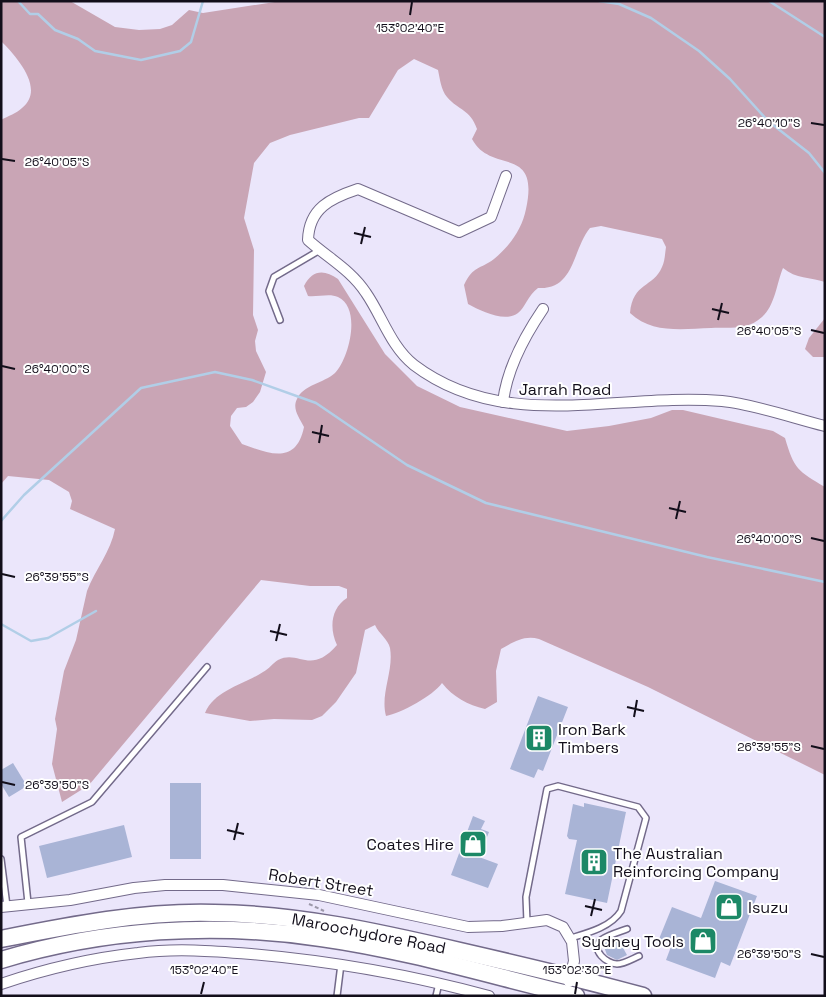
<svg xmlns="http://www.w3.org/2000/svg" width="826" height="997" viewBox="0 0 826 997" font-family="'Space Grotesk',sans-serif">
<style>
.forest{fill:#c9a5b5}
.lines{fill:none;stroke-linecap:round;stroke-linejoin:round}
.stream{stroke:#b1cee7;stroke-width:2.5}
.building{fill:#a9b4d6}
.service-casing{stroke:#736a8a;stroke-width:8}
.minor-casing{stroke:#736a8a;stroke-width:12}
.trunk-casing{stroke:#736a8a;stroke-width:19}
.path{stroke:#9c98a9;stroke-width:2;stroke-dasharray:4 2.5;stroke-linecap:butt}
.service{stroke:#fff;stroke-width:5}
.minor{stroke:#fff;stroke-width:10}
.trunk{stroke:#fff;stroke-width:16}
.ticks{fill:none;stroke:#120e1a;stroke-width:2}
.labels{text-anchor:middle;stroke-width:4;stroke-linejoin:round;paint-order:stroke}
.street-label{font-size:16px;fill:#120e1a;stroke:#fff}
.poi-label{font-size:16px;fill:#120e1a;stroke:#fff;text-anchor:start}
.ticks-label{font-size:12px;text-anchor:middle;fill:#120e1a;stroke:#fff;stroke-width:4;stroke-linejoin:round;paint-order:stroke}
</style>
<rect width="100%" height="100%" fill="#ebe6fb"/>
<g class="forest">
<path d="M1,1h69l45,26 24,3 21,-1 12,-4 17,-15 14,3 78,-12h544v281c-15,-5 -29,-3 -42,-14 -6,14 -8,38 -21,49 -15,14 -33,10 -51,11 -28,1 -59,6 -81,-15 3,-31 23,-25 32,-46 3,-6 3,-14 4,-20l-4,-8 -61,-13 -11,2c-18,22 -15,62 -52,60 -10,7 -13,20 -20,25 -13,10 -37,-2 -50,-9l-4,-19c10,-20 15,-15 30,-26 16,-13 28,-30 32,-50 14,-65 -35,-34 -54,-70l5,-10c-7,-20 -18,-18 -30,-32 -6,-7 -7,-18 -9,-27l-24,-11 -16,11 -29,48h-10l-69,17 -20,8 -16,20 -10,55 10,32 -1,65 5,15 -3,11 1,10 10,21 -6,20 -7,10 -7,5 -9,1 -6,8 -1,10 12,18c26,9 54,22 62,-17 -5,-10 -12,-18 -7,-28 6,-14 27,-16 38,-26 14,-14 27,-65 3,-76 -8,-4 -20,0 -30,-1l-4,-10c8,-16 20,-17 34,-7l47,75 32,32 43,21 107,24 42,-5 42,-8 21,-8h11l90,21 12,7c9,31 13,33 40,49v288l-177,-88 -109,-48c-15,-4 -25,3 -38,10l-5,22 1,31 -12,7c-17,-4 -32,-12 -43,-26 -9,13 -41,30 -56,33 -6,-22 8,-45 4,-68 -2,-9 -11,-14 -15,-23l-10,5 -9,43 -20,29 -14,14 -10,4 -38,-1 -24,2 -45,-8c10,-23 38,-28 58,-41 6,-3 10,-9 15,-12 21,-11 32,16 59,-15 -8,-17 -6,-37 10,-47v-9l-8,-3h-29l-49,-6 -172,205 -27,17 -10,-38 5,-35 -2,-10 9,-48 12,-31 11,-49c8,-21 24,-40 28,-62l-45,-20 2,-8 -3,-9 -20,-12 -41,-4 -7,8v-364c7,-4 16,-7 21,-12 24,-19 -6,-52 -21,-67z"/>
<polygon points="825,318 825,357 813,357 805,349 809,338"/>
</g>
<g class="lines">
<g class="stream">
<polyline points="18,1 30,14 38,14 55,30 78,39 95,51 141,60 180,51 191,42 203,1"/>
<polyline points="599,1 619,4 651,18 699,51 730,79 768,121 809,153 825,173"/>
<polyline points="769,1 825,37"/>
<polyline points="1,521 24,495 141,388 215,372 252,380 316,403 407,465 486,503 707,557 825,582"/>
<polyline points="1,624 31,641 48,638 96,611"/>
</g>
</g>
<g class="building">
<polygon points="538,696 568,707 543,771 538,769 534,778 510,769"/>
<polygon points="13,763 27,786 9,797 1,784 1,770"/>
<rect x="170" y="783" width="31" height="76"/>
<polygon points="584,803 626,812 607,903 565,894 577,840 569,839 567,836 573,804 584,807"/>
<polygon points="473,816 485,821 481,829 489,832 479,857 498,864 488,888 451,875"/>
<polygon points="124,825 132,857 47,878 39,846"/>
<polygon points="715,881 757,896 730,966 721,962 715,978 666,960 672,944 659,939 672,907 701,918"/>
<polygon points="617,937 627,955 617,960 607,955 603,944"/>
</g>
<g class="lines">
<defs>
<g id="service">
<polyline points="280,320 269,291 274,277 320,250"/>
<polyline points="1,859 7,906"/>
<polyline points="28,903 21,837 92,802 207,667"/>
<path d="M527,922l-1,-25 21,-108 11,-3 80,21 8,11 -25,93c-10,16 -33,22 -50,27"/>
<path d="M627,929c-8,3 -19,6 -26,11 -11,10 6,24 16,24 7,0 15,-5 22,-8"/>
<polyline points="337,996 341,964"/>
<polyline points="436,996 439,983"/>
</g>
<g id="minor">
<path d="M506,176l-15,41 -32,15 -101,-43c-27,9 -49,19 -50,51 20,18 43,30 58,53 16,23 25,54 48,72 91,69 204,27 308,36 31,3 71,17 103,25"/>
<path d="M503,402c4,-34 21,-65 40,-93"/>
<polyline points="1,907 70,900 134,888 165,885 223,885 319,895 468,927 502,926 547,920 563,927 572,942 574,961 569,982"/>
<path d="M1,984c44,-15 91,-26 137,-31 37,-5 75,-2 113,1 81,7 160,21 238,42"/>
</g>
<g id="trunk">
<path d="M1,939c70,-14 142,-28 213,-26 84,1 164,19 246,38 61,14 122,28 183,45"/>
<path d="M1,960c103,-31 213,-38 320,-22 86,12 171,38 255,58"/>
</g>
</defs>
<use href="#service" class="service-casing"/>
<use href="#minor" class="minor-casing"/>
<use href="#trunk" class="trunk-casing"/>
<polyline class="path" points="309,904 324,911"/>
<use href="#service" class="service"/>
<use href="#minor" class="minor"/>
<use href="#trunk" class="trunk"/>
</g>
<path class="ticks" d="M410,15l2,-13M811,123l13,2M2,159l13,2M354,233l17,4M361,244l4,-17M712,309l17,4M718,320l4,-17M811,330l13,3M2,366l13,3M312,432l17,4M319,443l3,-18M669,508l17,4M676,519l4,-18M811,538l13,3M2,574l13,3M270,631l17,4M276,641l4,-17M627,707l17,4M634,717l3,-17M811,746l13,3M2,782l13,3M227,830l17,4M234,840l4,-17M585,906l17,4M591,916l4,-17M811,954l13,3M201,994l3,-12M575,994l2,-12"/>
<defs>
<symbol id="building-square" viewBox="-11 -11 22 22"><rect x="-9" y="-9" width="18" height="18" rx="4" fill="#1c8866" stroke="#fff"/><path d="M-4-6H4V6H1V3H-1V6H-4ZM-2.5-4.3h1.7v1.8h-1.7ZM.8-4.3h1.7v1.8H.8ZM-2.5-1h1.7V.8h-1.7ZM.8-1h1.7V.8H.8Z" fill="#fff"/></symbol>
<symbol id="shop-square" viewBox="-11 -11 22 22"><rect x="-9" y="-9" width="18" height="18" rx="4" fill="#1c8866" stroke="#fff"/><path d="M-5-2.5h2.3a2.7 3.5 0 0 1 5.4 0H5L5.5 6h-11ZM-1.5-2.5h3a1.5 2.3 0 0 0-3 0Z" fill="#fff"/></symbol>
</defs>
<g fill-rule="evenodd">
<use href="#building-square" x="523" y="722" width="32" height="32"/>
<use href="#shop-square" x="457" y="828" width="32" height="32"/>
<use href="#building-square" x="578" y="846" width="32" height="32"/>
<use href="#shop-square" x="713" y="891" width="32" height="32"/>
<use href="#shop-square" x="687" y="925" width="32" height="32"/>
</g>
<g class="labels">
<g class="street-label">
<text x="565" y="395">Jarrah Road</text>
<text transform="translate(321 882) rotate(9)" y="6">Robert Street</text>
<text transform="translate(369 933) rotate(11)" y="6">Maroochydore Road</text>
</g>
<g class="poi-label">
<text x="558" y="735">Iron Bark<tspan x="558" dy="18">Timbers</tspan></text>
<text x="454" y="850" text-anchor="end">Coates Hire</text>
<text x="613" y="859">The Australian<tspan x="613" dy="18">Reinforcing Company</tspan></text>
<text x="748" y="913">Isuzu</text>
<text x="684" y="947" text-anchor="end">Sydney Tools</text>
</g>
</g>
<g class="ticks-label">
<text x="410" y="32">153°02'40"E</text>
<text x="769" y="127">26°40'10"S</text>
<text x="57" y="166">26°40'05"S</text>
<text x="769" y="335">26°40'05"S</text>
<text x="57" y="373">26°40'00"S</text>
<text x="769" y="543">26°40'00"S</text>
<text x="57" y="581">26°39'55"S</text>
<text x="769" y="751">26°39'55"S</text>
<text x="57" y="789">26°39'50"S</text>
<text x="769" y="958">26°39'50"S</text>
<text x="204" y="974">153°02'40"E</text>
<text x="577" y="974">153°02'30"E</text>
</g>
<rect width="826" height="997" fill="none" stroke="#120e1a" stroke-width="5"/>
</svg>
